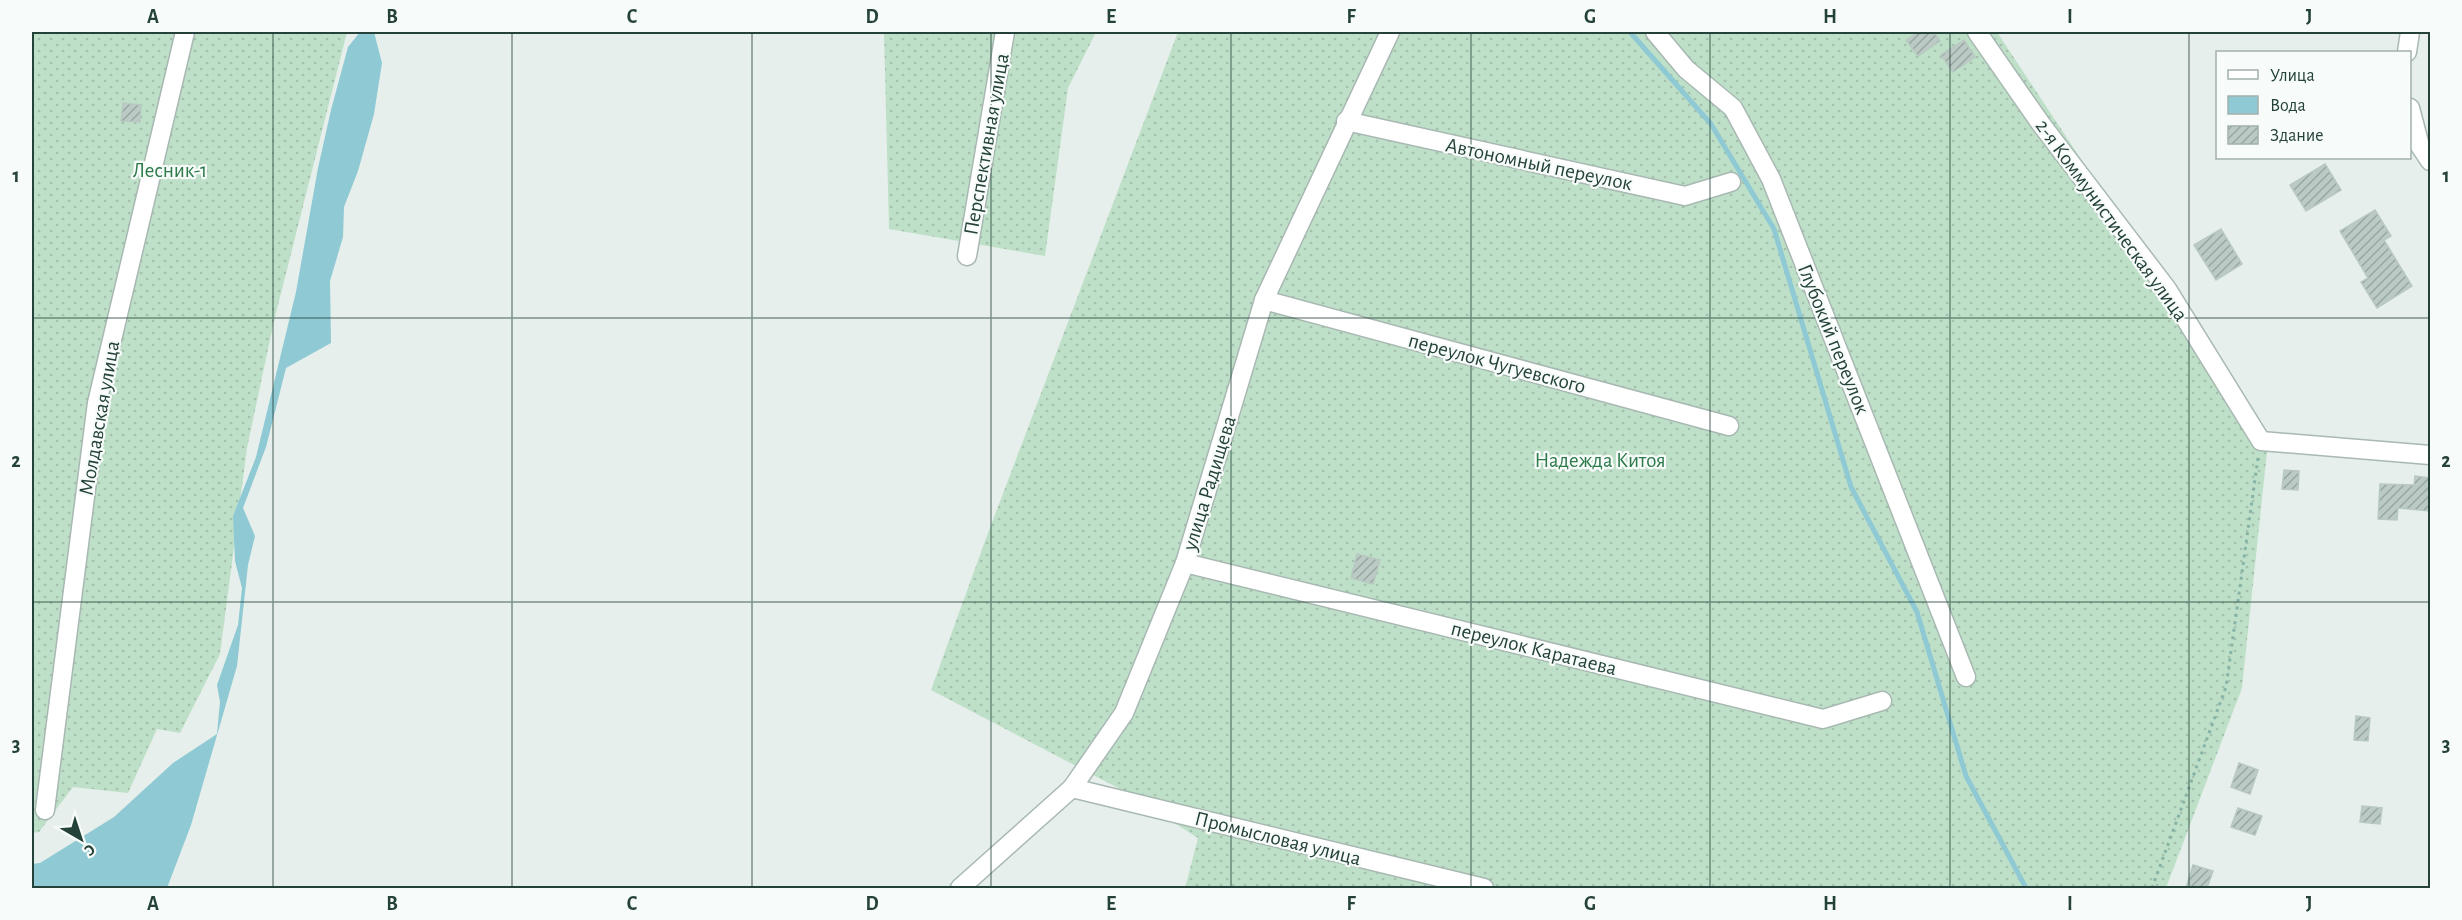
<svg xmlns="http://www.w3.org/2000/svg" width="2462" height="920" viewBox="0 0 2462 920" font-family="'Alegreya Sans',sans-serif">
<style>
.garden{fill:url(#garden-dots)}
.water{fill:#8ec9d4}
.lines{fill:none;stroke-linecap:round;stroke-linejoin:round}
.stream{stroke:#8ec9d4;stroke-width:5}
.building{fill:url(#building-hatch);stroke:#b8c9c2;stroke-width:1.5}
.minor-casing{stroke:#a8b8b2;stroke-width:21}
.path{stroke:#86b3a5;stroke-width:3;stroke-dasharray:3 4.5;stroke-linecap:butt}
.minor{stroke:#fff;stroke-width:18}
.grid{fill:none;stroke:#24423a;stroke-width:1.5;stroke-opacity:0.55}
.labels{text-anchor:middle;stroke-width:4.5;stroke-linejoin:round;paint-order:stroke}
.street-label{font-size:21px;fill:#24423a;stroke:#f7fbf9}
.park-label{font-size:21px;fill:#2d7a4b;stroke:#f7fbf9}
.neatline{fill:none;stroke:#24423a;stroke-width:2}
.grid-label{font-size:20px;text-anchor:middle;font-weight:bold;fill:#24423a}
</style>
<defs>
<pattern id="garden-dots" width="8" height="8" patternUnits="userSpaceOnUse" patternTransform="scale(1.5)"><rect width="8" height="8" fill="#bfe0c8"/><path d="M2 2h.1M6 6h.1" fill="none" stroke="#a4c1ad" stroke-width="1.8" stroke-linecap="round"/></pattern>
<pattern id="building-hatch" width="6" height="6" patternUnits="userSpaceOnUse" patternTransform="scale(1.5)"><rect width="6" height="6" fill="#bbcac4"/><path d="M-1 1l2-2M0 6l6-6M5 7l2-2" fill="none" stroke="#98a6a0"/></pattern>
</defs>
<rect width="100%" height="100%" fill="#e6efeb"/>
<g class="garden">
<polygon points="32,32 347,32 274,321 247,448 220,654 180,733 157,729 128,793 73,787 39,832 32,833"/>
<polygon points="884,32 1096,32 1068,88 1045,256 889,229"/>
<polygon points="1178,32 1997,32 2268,442 2242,688 2166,888 1185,888 1198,838 1120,789 931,690 985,541"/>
</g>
<polygon class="water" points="360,32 374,32 382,63 374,114 358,171 344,207 343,237 330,281 331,343 286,368 266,447 243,508 255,536 248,565 237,666 191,825 167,888 32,888 32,864 40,863 114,817 173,763 217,734 220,702 217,685 238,625 242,588 235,561 233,516 256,457 296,292 318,168 331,110 348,47"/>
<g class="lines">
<polyline class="stream" points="1630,32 1711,124 1774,229 1851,487 1917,612 1966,776 2026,888"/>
</g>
<g class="building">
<polygon points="1919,32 1934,32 1940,41 1918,56 1906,40"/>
<polygon points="1964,40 1975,57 1953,72 1941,55"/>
<polygon points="123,103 141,105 140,122 121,121"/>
<polygon points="2325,164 2341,190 2306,211 2290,185"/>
<polygon points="2375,210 2391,236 2384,240 2412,286 2377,308 2361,282 2368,278 2340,231"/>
<polygon points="2221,229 2242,264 2216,280 2194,245"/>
<polygon points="2284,470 2299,471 2298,490 2282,489"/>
<polygon points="2415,476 2430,478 2430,511 2398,508 2397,520 2378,519 2380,484 2414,485"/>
<polygon points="1357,554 1380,560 1373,584 1351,578"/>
<polygon points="2356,716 2370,718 2368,741 2354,740"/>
<polygon points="2239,763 2258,770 2250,794 2231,787"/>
<polygon points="2362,806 2382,808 2380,824 2360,822"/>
<polygon points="2238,808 2262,816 2255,835 2231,827"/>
<polygon points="2193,865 2213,871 2207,888 2186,888"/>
</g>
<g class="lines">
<defs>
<g id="minor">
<polyline points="1655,32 1686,69 1733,108 1771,179 1966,677"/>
<polyline points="1977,32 2041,124 2167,289 2261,441 2430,455"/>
<polyline points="2407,52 2410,32"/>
<polyline points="2410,108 2420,146 2430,161"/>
<polyline points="1346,121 1685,196 1731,182"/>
<polyline points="967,256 1005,32"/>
<polyline points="1264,300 1729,426"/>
<polyline points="1185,563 1823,719 1882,701"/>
<polyline points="1072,788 1484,888"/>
<polyline points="45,810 97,403 185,32"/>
<polyline points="960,888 1072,788 1124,713 1185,563 1264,300 1390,32"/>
</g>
</defs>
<use href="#minor" class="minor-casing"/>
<polyline class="path" points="2152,888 2226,687 2258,458"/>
<use href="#minor" class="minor"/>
</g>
<path class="grid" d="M273,32v856M512,32v856M752,32v856M991,32v856M1231,32v856M1471,32v856M1710,32v856M1950,32v856M2189,32v856M32,318h2398M32,602h2398"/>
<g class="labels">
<g class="street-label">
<text transform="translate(986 144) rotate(-80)" y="7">Перспективная улица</text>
<text transform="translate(1539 164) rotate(12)" y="7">Автономный переулок</text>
<text transform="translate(2112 220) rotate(54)" y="7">2-я Коммунистическая улица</text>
<text transform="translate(1834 339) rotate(68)" y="7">Глубокий переулок</text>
<text transform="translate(1497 363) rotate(15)" y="7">переулок Чугуевского</text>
<text transform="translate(99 418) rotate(-80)" y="7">Молдавская улица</text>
<text transform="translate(1209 483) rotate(-73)" y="7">улица Радищева</text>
<text transform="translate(1534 648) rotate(14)" y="7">переулок Каратаева</text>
<text transform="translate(1278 838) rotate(14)" y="7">Промысловая улица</text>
</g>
<g class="park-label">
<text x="170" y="177">Лесник-1</text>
<text x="1600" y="467">Надежда Китоя</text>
</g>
</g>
<rect width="2462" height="920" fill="none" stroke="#f7fbf9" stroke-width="66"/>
<rect x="2216" y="51" width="195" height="108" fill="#f7fbf9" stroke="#a3b1ad" stroke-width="1.5"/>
<rect x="2228" y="70" width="30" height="9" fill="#ffffff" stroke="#a3b1ad" stroke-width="1.5"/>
<text x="2270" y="81" font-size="18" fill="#24423a">Улица</text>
<rect x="2228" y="96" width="30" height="18" fill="#8ec9d4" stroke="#a3b1ad" stroke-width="1.5"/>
<text x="2270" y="111" font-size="18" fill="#24423a">Вода</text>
<rect x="2228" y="126" width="30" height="18" fill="url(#building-hatch)" stroke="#a3b1ad" stroke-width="1.5"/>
<text x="2270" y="141" font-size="18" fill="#24423a">Здание</text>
<g transform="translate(81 839) rotate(141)" stroke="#f7fbf9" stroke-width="4.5" paint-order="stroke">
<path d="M0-4.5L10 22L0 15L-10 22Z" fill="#24423a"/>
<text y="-9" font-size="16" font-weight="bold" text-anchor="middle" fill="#24423a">С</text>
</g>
<rect x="33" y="33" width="2396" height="854" class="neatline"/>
<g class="grid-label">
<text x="153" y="23">A</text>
<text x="392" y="23">B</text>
<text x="632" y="23">C</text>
<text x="872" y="23">D</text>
<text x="1111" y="23">E</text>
<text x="1351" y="23">F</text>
<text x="1590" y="23">G</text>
<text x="1830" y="23">H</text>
<text x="2070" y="23">I</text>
<text x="2309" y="23">J</text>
<text x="16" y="182">1</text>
<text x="2446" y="182">1</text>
<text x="16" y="467">2</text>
<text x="2446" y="467">2</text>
<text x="16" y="751">3</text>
<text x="2446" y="751">3</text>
<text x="153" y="910">A</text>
<text x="392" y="910">B</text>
<text x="632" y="910">C</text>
<text x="872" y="910">D</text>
<text x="1111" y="910">E</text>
<text x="1351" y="910">F</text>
<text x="1590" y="910">G</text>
<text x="1830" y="910">H</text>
<text x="2070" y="910">I</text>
<text x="2309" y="910">J</text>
</g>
</svg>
